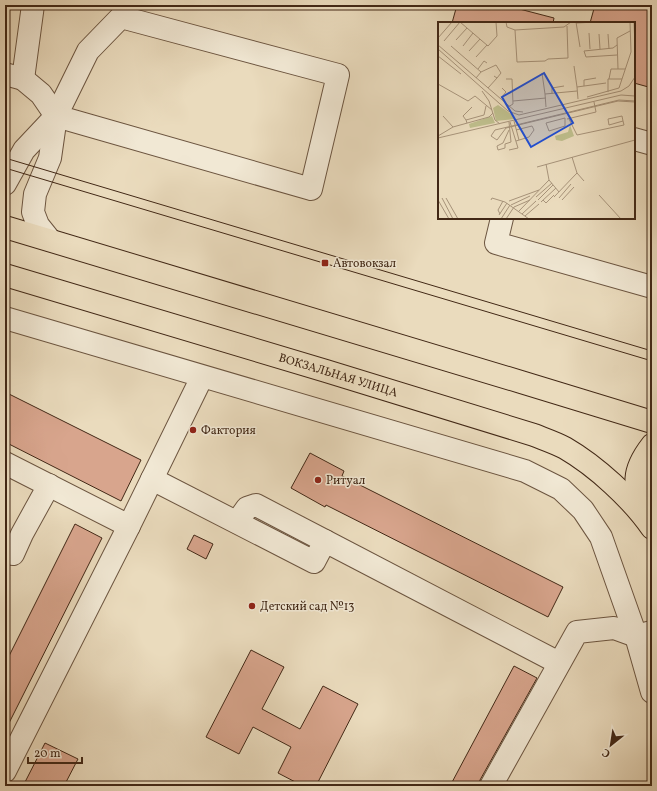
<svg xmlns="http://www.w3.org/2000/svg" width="657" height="791" viewBox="0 0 657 791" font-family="Vollkorn,serif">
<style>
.building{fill:#d8a58d;stroke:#422816}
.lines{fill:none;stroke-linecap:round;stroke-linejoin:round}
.minor-casing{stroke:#6c5540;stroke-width:24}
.major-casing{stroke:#422816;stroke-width:24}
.minor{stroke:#f1e8d4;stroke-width:22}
.major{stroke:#eadbbd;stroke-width:22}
.tram{stroke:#422816;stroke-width:1}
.poi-dot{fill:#8f2418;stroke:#f1e8d4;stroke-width:1.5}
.labels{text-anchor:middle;stroke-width:3;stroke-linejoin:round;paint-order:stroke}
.poi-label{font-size:12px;fill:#422816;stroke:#f1e8d4;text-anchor:start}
.street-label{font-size:12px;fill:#422816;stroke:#f1e8d4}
.inset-road{fill:none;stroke:#a7937a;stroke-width:1}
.view{fill:#1d4ed8;fill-opacity:0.15;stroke:#1d4ed8;stroke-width:2}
.inset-edge{fill:none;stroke:#422816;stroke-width:2}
</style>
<rect width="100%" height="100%" fill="#eadbbd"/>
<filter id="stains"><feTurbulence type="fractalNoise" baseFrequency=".005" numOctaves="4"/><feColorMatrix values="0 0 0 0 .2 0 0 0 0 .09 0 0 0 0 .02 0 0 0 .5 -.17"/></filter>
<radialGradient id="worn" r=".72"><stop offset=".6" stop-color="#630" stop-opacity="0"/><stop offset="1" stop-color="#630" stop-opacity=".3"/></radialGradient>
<g class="building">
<polygon points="457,5 504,5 554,18 553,23 452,23"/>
<polygon points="595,5 652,5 652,88 634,83 634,23 590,23"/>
<polygon points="5,392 141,460 121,501 5,442"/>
<polygon points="310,453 344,471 342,476 563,587 548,617 326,505 325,507 291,488"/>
<polygon points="75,524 102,538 5,731 5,664"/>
<polygon points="194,535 213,544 206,559 187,549"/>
<polygon points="251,650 284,667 262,709 300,729 323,686 358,704 316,786 303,786 278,773 291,747 253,727 239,754 206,737"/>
<polygon points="514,666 537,678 480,780 479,786 450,786"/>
<polygon points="45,743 78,759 64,786 23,786"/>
</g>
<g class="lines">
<defs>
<g id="minor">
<polygon points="121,17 338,75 311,189 56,116 88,51"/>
<polyline points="5,74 23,79 41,94 56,116 50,158 35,194 33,212 38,225 50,240"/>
<polyline points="23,79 33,5"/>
<polyline points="634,139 652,144"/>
<polyline points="5,184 24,150 56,116"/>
<polyline points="502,218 496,243 652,287"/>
<polyline points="5,318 525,471 561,489 583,510 601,537 636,636 652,692"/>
<polyline points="5,463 129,526 202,377"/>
<polyline points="152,479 314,562 325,541 559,663"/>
<polyline points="237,522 247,508 256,505 325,541"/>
<polyline points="5,550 13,554 22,534 49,485"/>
<polyline points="5,771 129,526"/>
<polyline points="491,786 577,632 614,628 636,636 652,632"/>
</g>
<g id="major">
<polyline points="5,227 521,382 652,422"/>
<path id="s1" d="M5,275l321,96 208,64c10,4 22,8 31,13 31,18 67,51 87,80"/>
<path d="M645,515c-11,-31 -14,-43 7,-70"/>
</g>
</defs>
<use href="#minor" class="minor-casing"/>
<use href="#major" class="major-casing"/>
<use href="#minor" class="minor"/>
<use href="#major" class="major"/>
<g class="tram">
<polyline points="5,158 652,351"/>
<polyline points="5,168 652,361"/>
</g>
</g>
<g class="poi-dot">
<rect x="321" y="259" width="8" height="8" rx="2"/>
<circle cx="193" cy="430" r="4"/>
<circle cx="318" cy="480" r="4"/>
<circle cx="252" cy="606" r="4"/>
</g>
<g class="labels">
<g class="poi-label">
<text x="333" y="267">Автовокзал</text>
<text x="201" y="434">Фактория</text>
<text x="326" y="484">Ритуал</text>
<text x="260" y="610">Детский сад №13</text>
</g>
<g class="street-label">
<text dy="4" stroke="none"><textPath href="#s1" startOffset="348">ВОКЗАЛЬНАЯ УЛИЦА</textPath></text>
</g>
</g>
<g transform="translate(438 22)">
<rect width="197" height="197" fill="#eadbbd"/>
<path d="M60,83l16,11v3l-18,2 -3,-13zM54,94l3,7 -25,5 -1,-4zM132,103l4,11 -12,5 -6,-1 -1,-4 13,-4z" fill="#bebe8c"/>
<path class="inset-road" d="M22,0l28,24 9,-10 -1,-14M68,0l1,5 8,3 49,-3 7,-5M138,0l4,25M196,0l1,24M138,1l20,-1M77,8l2,32 28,-1 3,-2 20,-1 -1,-32M151,11l1,16M161,12l1,15M170,12l1,15M0,16l14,-16M18,18l11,-12M6,19l16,-19M0,23l77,66 8,1M179,23l-4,3 -29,3 2,6 31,-2M13,24l30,26 -5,6M25,24l10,-13M0,27l70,62 11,4 102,-24 8,-5 6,-9M31,29l11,-12M0,34l23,18M38,35l11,-12M136,44l3,21M40,47l6,-8 3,2M180,47l-1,-31 13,-7M43,50l15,-7 5,8 -4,5M104,51l3,21M68,57h6l1,25 -5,3M171,57l2,-10h14M0,62l30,17 7,-5 17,14M146,64v-6l12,-2M50,66l9,-10 -3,-2M44,69l7,10 6,19 5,4M170,70v-13h14M114,72v-6l12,-2M149,75l32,-9 12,-36 -1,-30M63,76l5,-6 -4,-4M140,77l-1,-12 29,-4M75,79l33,-3M197,79l-16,-1 -107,26 -17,4 -4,6 6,4 9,-12 112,-27 17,1M108,85l-1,-13 32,-3M5,94l10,11M184,94l1,5 -14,4 -1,-6zM127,96v8l-16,5 -3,-8zM129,97l29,-7 -2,-10M131,97l8,16 47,-10 -1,-4M28,98l-3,-4 9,-9M76,99l5,19M29,101l-1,-3 18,-5 2,-9M71,108l-6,13 -6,3 1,4 7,-2v-4l6,-2 -2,-20M78,108l16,-4 2,4 -5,7 -13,4M0,114l15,-9 36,-10 4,-4M0,116l183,-43 14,1M71,128l9,-2 -8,-26M134,135l5,16 7,8M108,142l3,16 10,12M99,145l98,-27M161,173l22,24M98,175l16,-14M116,175l23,-24M4,176l11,21M8,176l12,21M121,176l12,-14M0,178l11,19M53,178l1,-2 13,4 24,17M100,178l15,-15M105,178l3,3 8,-8M124,178l12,-13M71,179l30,-11M103,180l15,-14M73,183l19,-9M81,189l30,-31M62,192l-2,-4 5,-9M84,192l14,-13M61,193l8,-12M87,194l14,-12M63,197l9,-14M68,197l8,-12 16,-7"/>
<path class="view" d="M106,51l29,50 -42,24 -29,-50z"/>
<rect width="197" height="197" class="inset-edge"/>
</g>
<rect width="657" height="791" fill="none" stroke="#eadbbd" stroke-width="20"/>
<rect x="6" y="6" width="645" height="779" fill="none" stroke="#422816" stroke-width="2"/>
<rect x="10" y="10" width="637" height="771" fill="none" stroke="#422816"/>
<g transform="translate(611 745) rotate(210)" stroke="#f1e8d4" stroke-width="3" paint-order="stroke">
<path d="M0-3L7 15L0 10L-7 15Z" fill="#422816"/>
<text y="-6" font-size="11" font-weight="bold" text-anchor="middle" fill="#422816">С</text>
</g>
<path d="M28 757v6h54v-6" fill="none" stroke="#422816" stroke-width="2"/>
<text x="34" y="757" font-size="12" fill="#422816" stroke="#f1e8d4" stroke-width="3" paint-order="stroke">20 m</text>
<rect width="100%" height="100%" filter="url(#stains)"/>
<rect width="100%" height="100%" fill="url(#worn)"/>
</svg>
